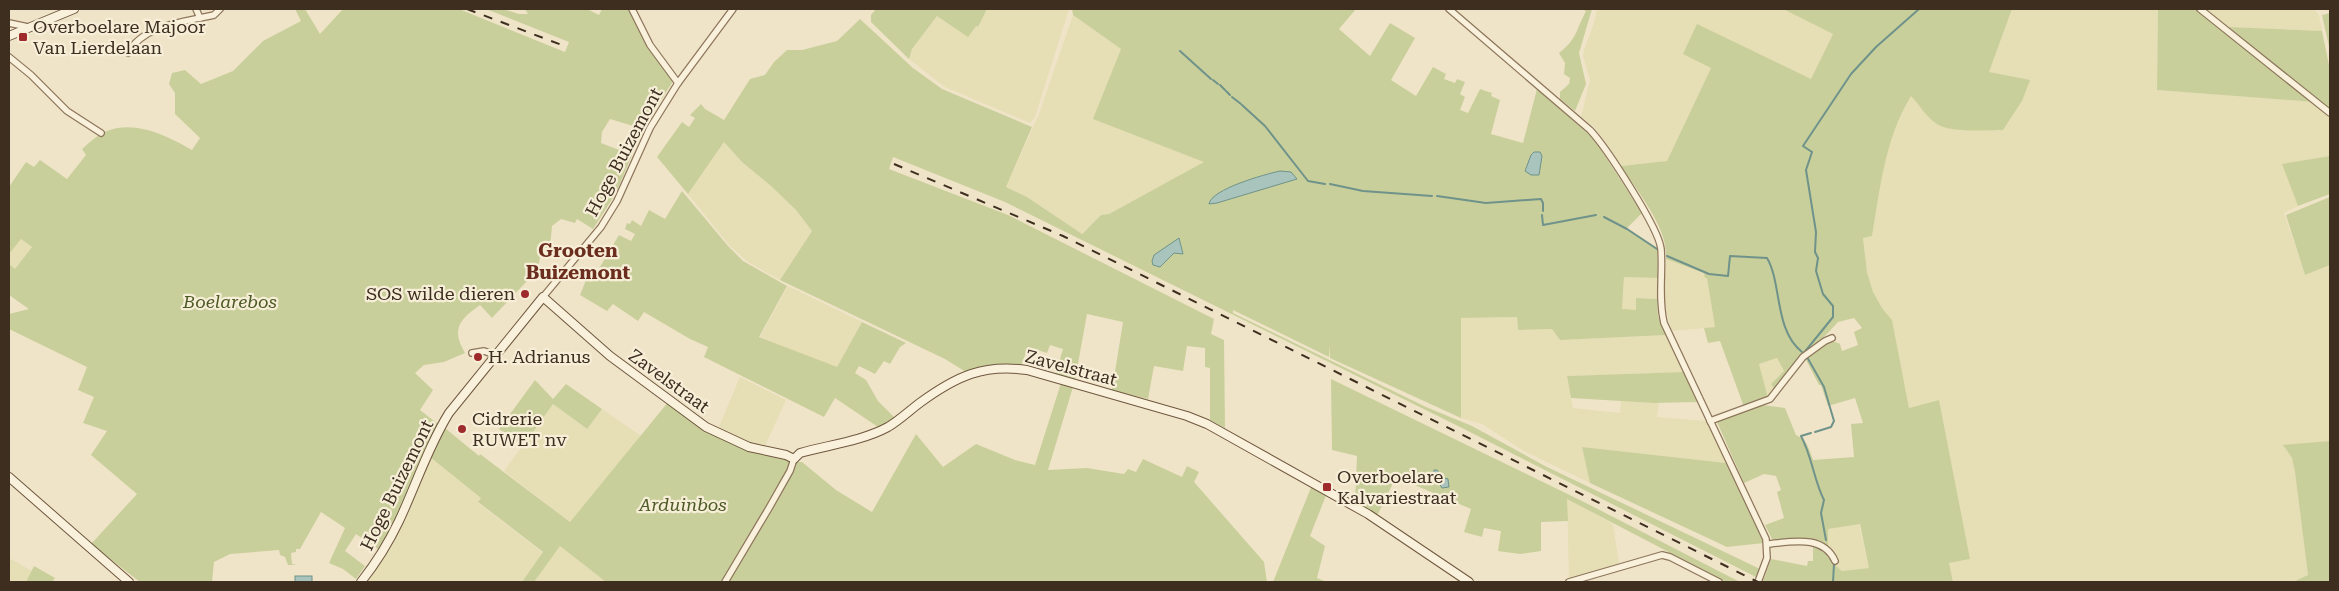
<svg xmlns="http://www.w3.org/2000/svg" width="2339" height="591" viewBox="0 0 2339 591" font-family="'Roboto Serif',serif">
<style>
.farmland{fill:#e6deb5}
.green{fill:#c9cf9b}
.water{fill:#a9c4bc;stroke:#6f938a}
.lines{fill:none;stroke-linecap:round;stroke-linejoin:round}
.stream{stroke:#6f938a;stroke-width:2}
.street-casing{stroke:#8d765c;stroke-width:8}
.secondary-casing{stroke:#6f573f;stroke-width:10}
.street{stroke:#faf1dc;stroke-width:5.5}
.secondary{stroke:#faf1dc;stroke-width:8}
.rail{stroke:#3d2e20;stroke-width:2;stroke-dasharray:9 9;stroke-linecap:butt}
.poi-dot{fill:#9e2a2b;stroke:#f7eed8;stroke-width:2}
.labels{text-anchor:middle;stroke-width:4.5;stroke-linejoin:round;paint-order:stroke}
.poi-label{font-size:18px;fill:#3d2e20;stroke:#f7eed8;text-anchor:start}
.street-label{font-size:18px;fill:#3d2e20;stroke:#f7eed8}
.park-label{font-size:18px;font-style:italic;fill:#4d5a26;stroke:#f7eed8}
.neighbourhood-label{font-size:19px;font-weight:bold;fill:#6b2e1e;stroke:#f7eed8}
</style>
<rect width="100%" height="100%" fill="#f0e4c8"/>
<g class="farmland">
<polygon points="987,9 1069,9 1035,117 1030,123 945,87 909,59 912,49 937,16 944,20 978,27"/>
<polygon points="1597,9 1783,9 1833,34 1811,79 1711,68 1667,161 1621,166 1603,138 1593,126 1581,117 1590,80 1583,56 1584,50 1594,23"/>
<polygon points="2012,9 2158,9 2157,90 2314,102 2330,116 2330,156 2283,164 2298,206 2284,213 2305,275 2330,265 2330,441 2284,446 2292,458 2295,472 2308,575 2293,582 1953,582 1949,563 1970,559 1939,400 1909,408 1892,320 1882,308 1873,292 1867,272 1863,237 1872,236 1886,153 1893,132 1911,95 1937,124 1953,128 1981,130 2003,130 2022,101 1989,72"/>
<polygon points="2204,9 2314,9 2319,15 2322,31 2228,27"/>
<polygon points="1073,15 1121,49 1094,119 1205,162 1109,214 1101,215 1081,234 1027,197 1006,187 1039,114"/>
<polygon points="724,142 742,162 771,186 796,210 812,231 780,280 748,262 729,245 688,194"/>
<polygon points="21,239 32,247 15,269 9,264 9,254"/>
<polygon points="1666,259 1704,273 1707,278 1715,327 1672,331 1666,312 1664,296"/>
<polygon points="1624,277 1658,278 1657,299 1637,298 1636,310 1622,310"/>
<polygon points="788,286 862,322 837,367 809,358 760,337"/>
<polygon points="1517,317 1518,330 1552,329 1560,340 1666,335 1684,372 1567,376 1573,408 1620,413 1621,401 1659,403 1657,417 1707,421 1726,463 1582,447 1590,483 1524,451 1482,424 1461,418 1461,318"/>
<polygon points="1777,358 1784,371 1771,384 1775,390 1768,398 1759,364"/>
<polygon points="740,377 786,400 764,448 717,431"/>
<polygon points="553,404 586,429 602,409 641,436 570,522 504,471"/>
<polygon points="430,457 481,498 478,503 543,553 522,582 367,582 401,526"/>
<polygon points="1567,498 1613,524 1619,563 1569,580"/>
<polygon points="1859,524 1869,568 1842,571 1835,565 1834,563 1839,561 1828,546 1827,529"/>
<polygon points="560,546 606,582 534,582"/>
<polygon points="9,558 32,571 26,582 9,582"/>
</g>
<g class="green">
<path d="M295,9h10l15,25 23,-25h116l106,43 4,-10 -83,-33h17l16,5h9l-3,-5h62l12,6 3,-6h27l17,32 27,40 -30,48 -33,-10 -8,13 -1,11 31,12 -16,38 -23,36 -16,-10 -2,4 -14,-4 -9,7 -2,22h-8l-7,33h-8l-35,37 -12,-13c-21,15 -29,24 -15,48l-21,9 -20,3 -9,8 18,17 -13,20 18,14 -45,101 -15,24 -22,-15 -11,17 20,15 -9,13 -13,-10 -14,-6 16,-35 -24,-16 -21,37h-4v3l-5,1 1,11 5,1h-9l-3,-8 -5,-2 -1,-5 -49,4 -16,8 -2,20h-72l-49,-38 46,-50 -46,-39 16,-24 -24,-8 11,-26 -16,-7 9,-23 -78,-38v-15l20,-5 -20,-14v-31l6,5 17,-22 -11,-8 -12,15v-67l17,-25 8,5 6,-7 27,19 19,-24 -4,-6c7,-6 16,-15 25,-18 29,-11 60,5 85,19l8,-12 -25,-24v-21l-6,-9 3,-11 13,-3 16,14 32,-13 30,-30 38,-20z"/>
<polygon points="876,9 987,9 978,27 976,26 968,37 937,16 912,49 909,59 871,22 871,15"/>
<polygon points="1072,9 1356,9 1339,29 1370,56 1390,23 1415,38 1391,80 1416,96 1433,67 1446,74 1444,79 1455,83 1457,79 1465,82 1460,94 1465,97 1460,110 1468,113 1480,89 1492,93 1491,96 1500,100 1491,134 1523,143 1537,89 1594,139 1642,213 1627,228 1657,248 1658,278 1624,277 1622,309 1636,310 1636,298 1657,299 1658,316 1666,335 1560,340 1552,329 1518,330 1517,317 1461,318 1461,418 1330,358 1330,345 1329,357 1233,310 1233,313 1426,407 1472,426 1545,466 1760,569 1756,577 1464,429 1005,202 893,157 889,169 1008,215 1214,319 1211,334 1224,340 1225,428 1210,420 1210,368 1205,367 1205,348 1187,346 1183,371 1154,366 1148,399 1112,390 1123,322 1087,314 1075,380 1055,375 1063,349 1050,345 1047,353 1028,347 1021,366 988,365 966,372 945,359 780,280 812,231 796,210 771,186 742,162 724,142 688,194 657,157 682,122 689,127 695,118 690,115 701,104 705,109 724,120 750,79 765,75 774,62 787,50 802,50 837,41 860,19 913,68 942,89 1032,127 1006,187 1027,197 1082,234 1101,215 1109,214 1204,162 1093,119 1121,49 1073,15"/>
<path d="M1581,9h11l-13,44 7,31 -11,27 -15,-12v-7l9,-8 1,-6 -6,-4 1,-11 -6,-10c18,-14 17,-23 27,-42z"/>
<path d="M1783,9h229l-23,63 41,8 -8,21 -19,29c-16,0 -53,3 -66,-6 -11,-7 -18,-20 -26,-28 -27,45 -30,90 -39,140l-9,2 4,34 6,20 9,16 10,12 17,88 30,-8 31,159 -21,4 4,19 -190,-1 8,-22 36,7 1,-5h5v-16c17,7 16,16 29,26l27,-3 -9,-44 -32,5v17l-15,-6 -41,-1 -7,-14 19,-7 -7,-26 4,-2 -5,-14 -12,-2 -20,9 -27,-61 45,-17 23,3 11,27c11,5 13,13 17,25l41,-3 -3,-33 12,-1 -8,-25 -27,8 -7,-21h-2l-14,-27c10,-7 23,-21 35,-14l2,7 16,-6 -4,-13 8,-4 -8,-10 -16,4 -13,14 -22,18 -28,36 -4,-6 13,-13 -7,-13 -18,6 9,34 -24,9 -24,-66 -12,2 -4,-15 11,-1 -8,-49h-2l-1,-5 -38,-14c3,-30 -29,-68 -45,-93l46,-5 44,-93 -28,-14 14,-30 114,55 22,-45z"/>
<polygon points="2158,9 2197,9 2314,102 2157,90"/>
<polygon points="2330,13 2330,51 2322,15"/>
<polygon points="2228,27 2322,31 2330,70 2330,110"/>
<polygon points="2330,156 2330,194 2298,206 2282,164"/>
<polygon points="682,191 728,246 743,261 787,286 759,337 837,367 862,322 906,343 900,347 890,364 884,361 875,374 859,366 855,373 866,380 878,401 895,418 878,427 835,398 824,417 704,357 708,347 690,339 644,312 638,321 613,304 607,311 580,295 586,280 591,282 619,235 631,241 635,234 625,229 627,223 630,224 632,220 641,226 649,210 665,219"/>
<polygon points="2330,197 2330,265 2305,275 2286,215"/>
<polygon points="1684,372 1697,402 1654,403 1571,398 1567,376"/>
<polygon points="1331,379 1586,503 1740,582 1726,582 1567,499 1568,521 1541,522 1541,551 1520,554 1498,551 1501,531 1484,528 1482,537 1464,532 1471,509 1396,477 1377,516 1355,503 1357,456 1332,450"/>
<polygon points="535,380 553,399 566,384 602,409 587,429 553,404 523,446 499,429"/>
<polygon points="1061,383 1073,387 1048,470 1087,468 1124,474 1128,469 1136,472 1143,459 1182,477 1187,466 1199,472 1194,482 1264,562 1267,582 606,582 560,546 534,582 522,582 543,552 478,502 481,498 430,457 445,428 479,456 480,454 570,522 669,401 701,427 798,462 802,462 836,490 872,512 916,434 943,467 976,444 1015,460 1035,465"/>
<polygon points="2330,441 2330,582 2293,582 2308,575 2295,472 2292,458 2283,445"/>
<polygon points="1582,447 1726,463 1764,543 1727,547 1590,483"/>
<polygon points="1312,485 1327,493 1310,536 1325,546 1317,578 1327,582 1273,582"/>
<polygon points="34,566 55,578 52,582 26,582"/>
</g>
<g class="water">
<polygon points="1534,152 1540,152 1542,156 1539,175 1531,175 1525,171 1531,155"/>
<path d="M1280,171l11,1 6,7 -80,24 -8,1c2,-15 57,-30 71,-33z"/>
<polygon points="1179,238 1183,254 1174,253 1160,267 1153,265 1152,261 1154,255"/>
<polygon points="1434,470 1437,470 1444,478 1448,479 1449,487 1442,488 1439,483 1441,479 1433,476"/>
<rect x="295" y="576" width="17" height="6"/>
</g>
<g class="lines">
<g class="stream">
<polyline points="1180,51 1211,79"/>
<polyline points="1213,80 1218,84"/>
<polyline points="1220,85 1225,90"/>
<polyline points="1226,91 1230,95"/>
<polyline points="1232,97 1241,104"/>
<polyline points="1242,105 1265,126 1308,181 1325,184"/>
<polyline points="1330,184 1363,191 1432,196"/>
<polyline points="1437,196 1486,203 1541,199 1543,203 1543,211"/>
<polyline points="1542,215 1543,225 1596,215"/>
<polyline points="1604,217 1627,229 1657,249"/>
<path d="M1667,256l42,18 19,2 2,-20 37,2c15,25 7,72 35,94"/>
<polyline points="1803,354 1833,317 1833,306 1823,294 1816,271 1818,258 1815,252 1816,232 1806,170 1812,152 1803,146 1851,74 1876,47 1919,9"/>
<polyline points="1807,357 1824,387 1834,421 1831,427 1815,432"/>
<path d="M1811,433l-10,3c11,20 13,45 23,64l-3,13 5,27"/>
<polyline points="1833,582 1834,564"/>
</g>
<defs>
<g id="street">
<polyline points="196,9 200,18"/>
<polyline points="632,9 650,45 678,83"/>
<path d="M1449,9l141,121c16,17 69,98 71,119 2,25 -3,49 3,74l102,216 1,19 -9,24"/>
<polyline points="2200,9 2330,113"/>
<polyline points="9,23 28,27"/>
<path d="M128,53c16,-29 57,-31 86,-38l6,-6"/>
<polyline points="9,57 31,75 67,111 101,133"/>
<polyline points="543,297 601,227 617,201 650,128 678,83 733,9"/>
<polyline points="472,353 484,351 495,355"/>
<polyline points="1710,421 1770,399 1803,357 1825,341 1832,338"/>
<path d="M1767,544c24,-2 56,-10 68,17"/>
<polyline points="725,582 769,508 790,471 794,459"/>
<polyline points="1569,582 1662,555 1670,557 1719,582"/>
</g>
<g id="secondary">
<polyline points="9,36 74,9"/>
<polyline points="9,477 129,582"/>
<path d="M361,582c15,-19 28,-40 38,-61 17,-36 29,-74 50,-108l94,-116 67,59 96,71 43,20 37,8 8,4 6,-6c28,-8 62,-12 88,-26 12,-7 22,-17 33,-25 36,-26 62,-38 106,-32l160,46 20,8 161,90 101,68"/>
</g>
</defs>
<use href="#street" class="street-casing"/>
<use href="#secondary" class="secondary-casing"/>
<use href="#street" class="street"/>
<use href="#secondary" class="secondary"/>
<g class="rail">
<polyline points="467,9 567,47"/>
<polyline points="894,164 1063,236 1758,582"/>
</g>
</g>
<g class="poi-dot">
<rect x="18" y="32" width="10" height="10" rx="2.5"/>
<circle cx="525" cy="294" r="5"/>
<circle cx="478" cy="357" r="5"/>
<circle cx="462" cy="429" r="5"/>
<rect x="1322" y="482" width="10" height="10" rx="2.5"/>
</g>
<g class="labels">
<g class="poi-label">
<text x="33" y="33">Overboelare Majoor<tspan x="33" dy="21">Van Lierdelaan</tspan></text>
<text x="515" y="300" text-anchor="end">SOS wilde dieren</text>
<text x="488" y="363">H. Adrianus</text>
<text x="472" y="425">Cidrerie<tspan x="472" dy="21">RUWET nv</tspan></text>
<text x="1337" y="483">Overboelare<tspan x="1337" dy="21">Kalvariestraat</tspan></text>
</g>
<g class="street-label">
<text transform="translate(624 152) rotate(-62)" y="6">Hoge Buizemont</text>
<text transform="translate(1071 368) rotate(15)" y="6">Zavelstraat</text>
<text transform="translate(669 381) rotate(36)" y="6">Zavelstraat</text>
<text transform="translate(397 485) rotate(-64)" y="6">Hoge Buizemont</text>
</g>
<g class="park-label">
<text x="230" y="308">Boelarebos</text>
<text x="683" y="511">Arduinbos</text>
</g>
<g class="neighbourhood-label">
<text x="578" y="257">Grooten<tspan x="578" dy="22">Buizemont</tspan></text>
</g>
</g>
<rect width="2339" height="591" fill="none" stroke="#3d2e20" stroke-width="20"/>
</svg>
